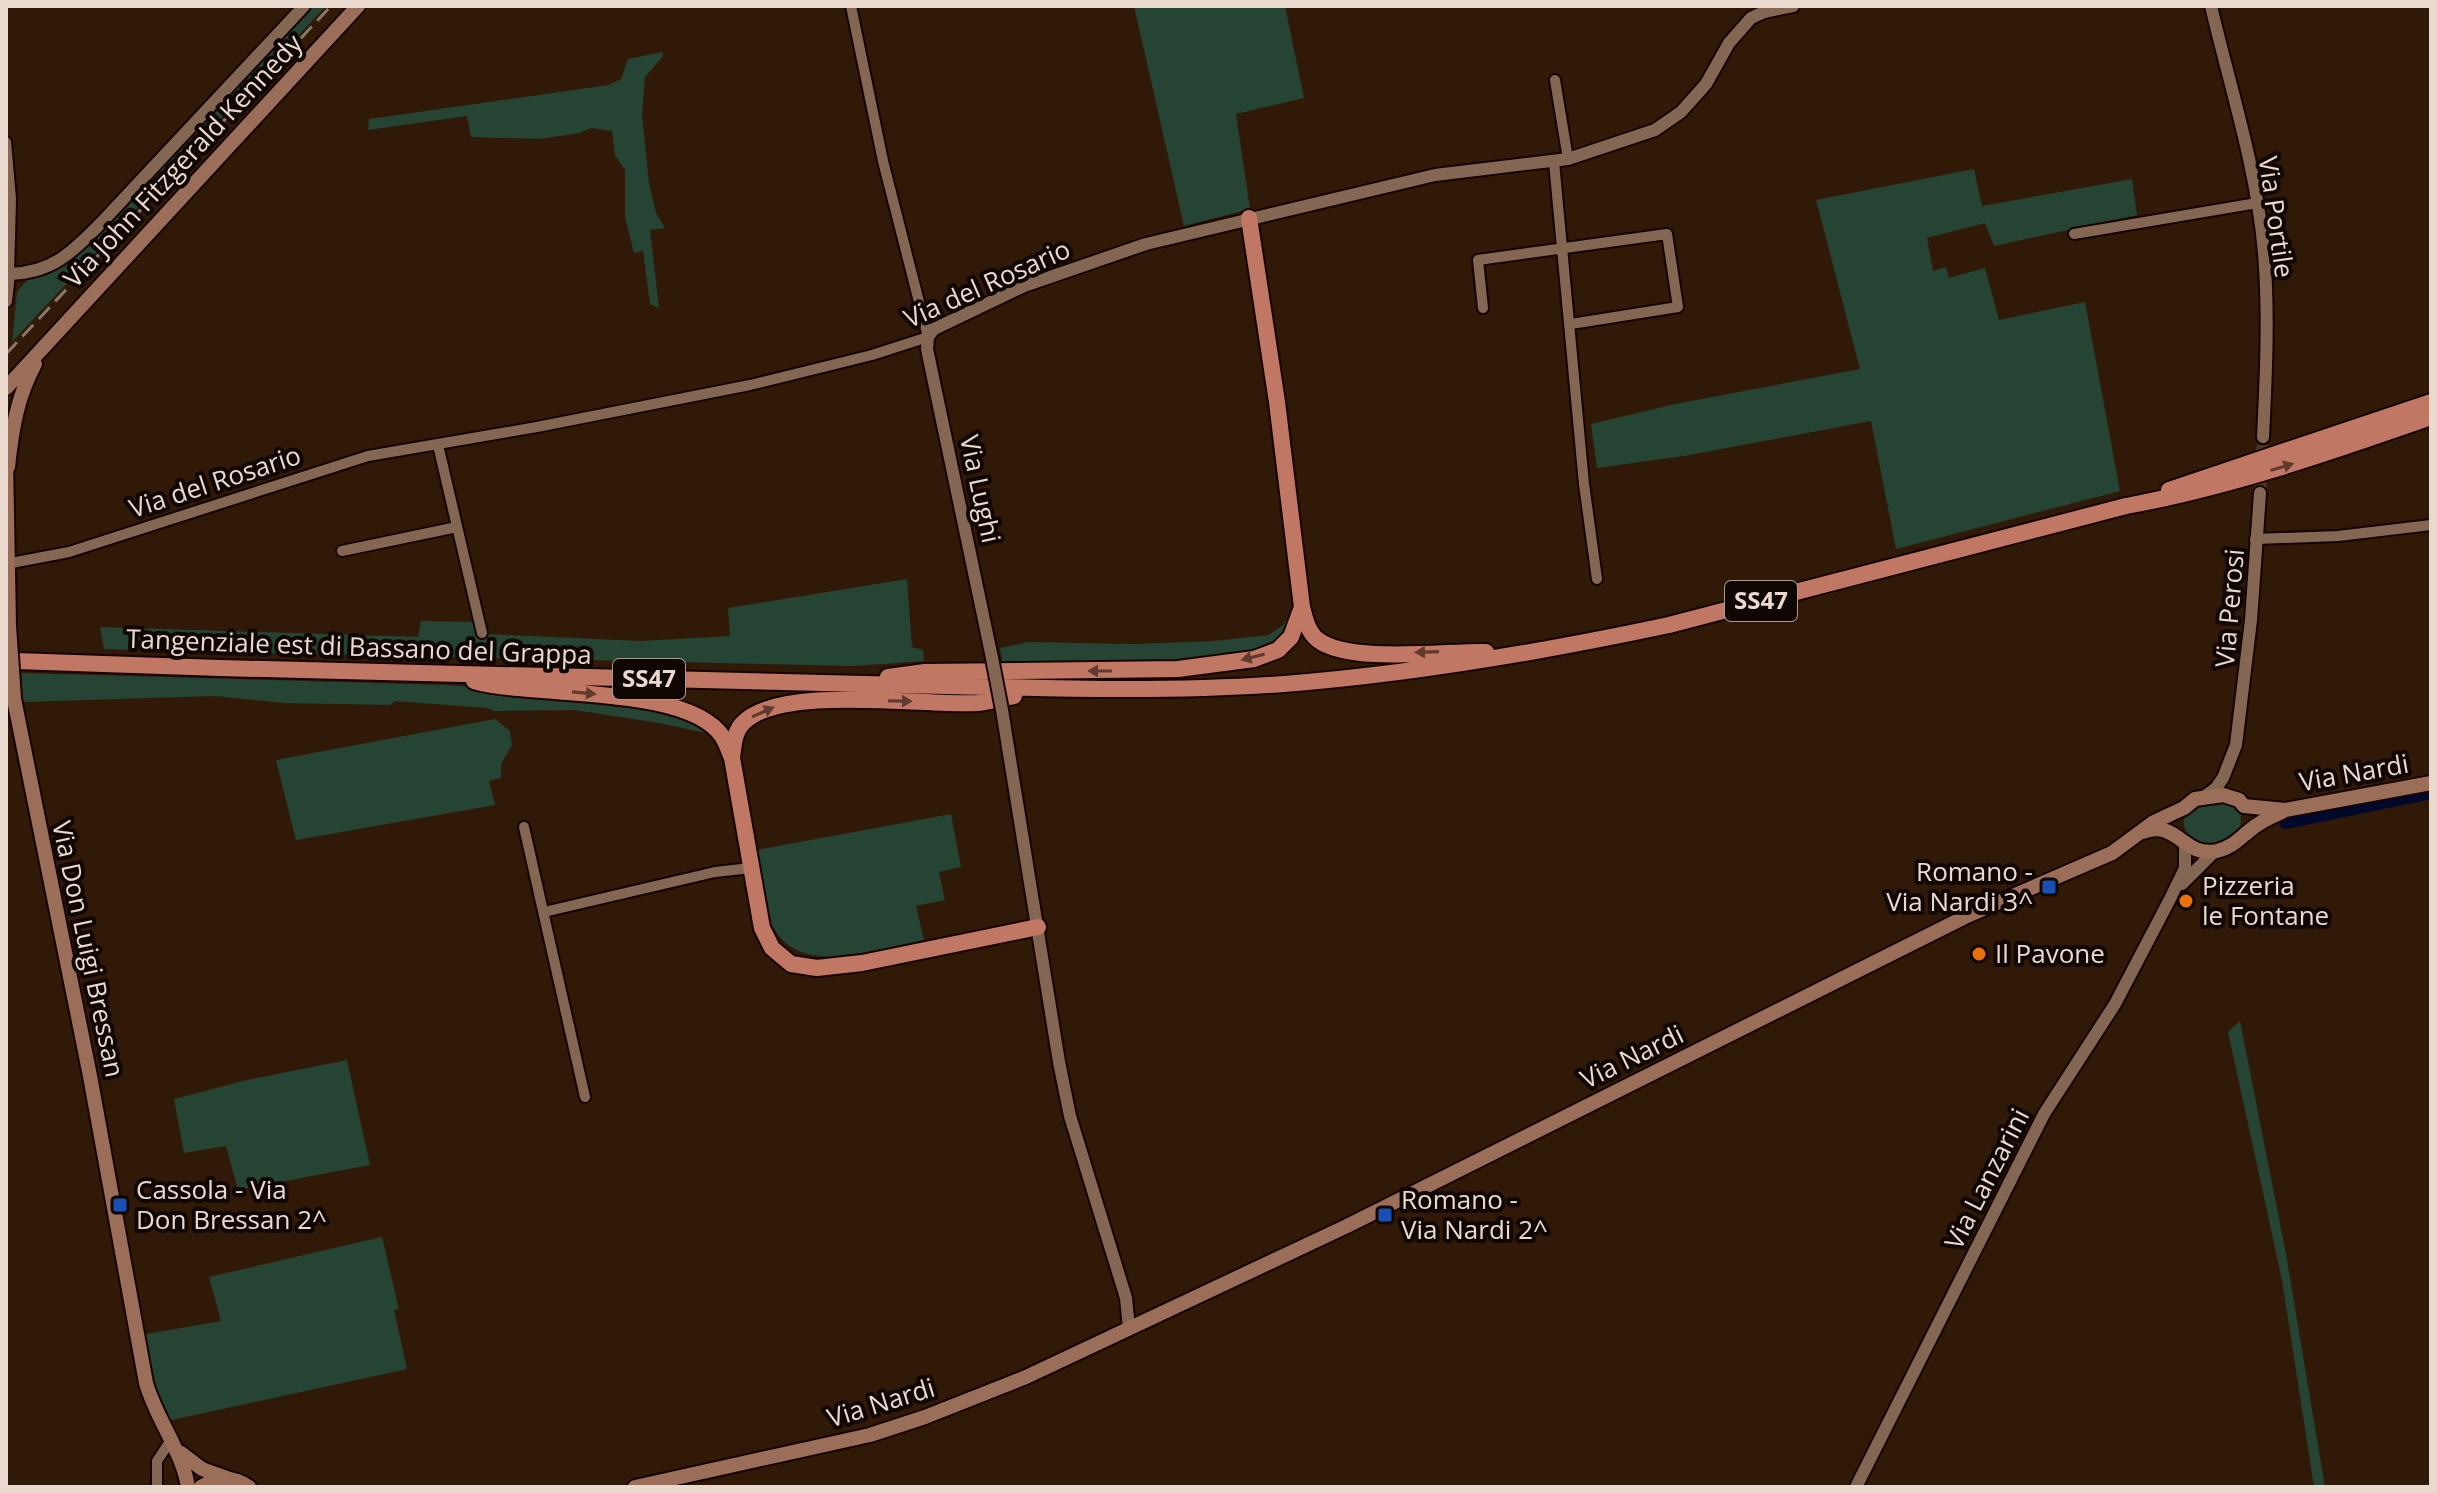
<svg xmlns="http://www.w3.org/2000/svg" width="2437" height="1493" font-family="'Open Sans',sans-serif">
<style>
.green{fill:#254433}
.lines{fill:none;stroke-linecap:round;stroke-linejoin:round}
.canal{stroke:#00082c;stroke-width:12}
.tertiary-tunnel{stroke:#4c3725;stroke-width:12;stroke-dasharray:12 6;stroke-linecap:butt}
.minor-casing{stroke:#170400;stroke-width:14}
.tertiary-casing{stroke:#170400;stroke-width:16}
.secondary-casing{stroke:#170400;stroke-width:18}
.trunk-casing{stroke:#170400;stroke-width:20}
.minor{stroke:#836753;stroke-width:10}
.tertiary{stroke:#836753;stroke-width:12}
.secondary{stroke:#9a6e59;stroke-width:14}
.trunk{stroke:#c07864;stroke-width:16}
.rail{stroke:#8a7768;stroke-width:3;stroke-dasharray:16 8;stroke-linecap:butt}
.tertiary-bridge-casing{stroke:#170400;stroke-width:16;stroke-linecap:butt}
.secondary-bridge-casing{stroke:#170400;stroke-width:18;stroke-linecap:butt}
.tertiary-bridge{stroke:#836753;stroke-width:12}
.secondary-bridge{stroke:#9a6e59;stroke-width:14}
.oneway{fill:#603a2e}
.transit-dot{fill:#1a4fb4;stroke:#110702;stroke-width:3}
.food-dot{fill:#e8710a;stroke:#110702;stroke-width:3}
.labels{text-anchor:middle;stroke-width:8;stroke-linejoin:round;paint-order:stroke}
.shield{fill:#110702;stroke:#a89a91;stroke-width:2}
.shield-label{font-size:24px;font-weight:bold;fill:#e9d9ce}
.street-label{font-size:26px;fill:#e9d9ce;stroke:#110702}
.poi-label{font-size:26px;fill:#e9d9ce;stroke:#110702;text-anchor:start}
</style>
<rect width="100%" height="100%" fill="#301a07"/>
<!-- green -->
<path class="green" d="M 311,6 L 326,6 L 12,342 L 17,292 L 28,279 L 64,264 L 85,248 Z
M 1134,6 L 1285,6 L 1304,98 L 1236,114 L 1250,209 L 1184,226 Z
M 662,52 L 663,56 L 645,77 L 642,115 L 649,183 L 656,213 L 665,228 L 650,230 L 659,308 L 650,304 L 643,251 L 634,253 L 625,217 L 625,170 L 615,155 L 612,131 L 591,128 L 580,133 L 539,139 L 471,137 L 467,116 L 368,130 L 369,119 L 609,85 L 621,79 L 628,59 Z
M 1974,169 L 1982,206 L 2132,179 L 2137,215 L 1994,246 L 1985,223 L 1927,238 L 1933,271 L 1946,267 L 1949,278 L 1985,268 L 1999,320 L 2085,302 L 2120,491 L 1896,549 L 1871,421 L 1684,456 L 1597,468 L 1591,424 L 1675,404 L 1860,369 L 1816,200 Z
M 907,579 L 912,647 L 923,650 L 924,661 L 855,666 L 104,649 L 100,627 L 418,637 L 421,621 L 480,622 L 483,634 L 640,641 L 730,636 L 728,608 Z
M 1296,587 C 1298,606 1300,625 1284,638 C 1242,671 1060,664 1003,663 L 1000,648 L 1028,642 L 1132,644 L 1214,641 L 1269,635 L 1283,625 L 1292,611 Z
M 21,673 L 447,685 L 590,696 L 693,716 L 710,734 L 659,723 L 575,710 L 494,711 L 487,708 L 395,701 L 390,705 L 284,703 L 215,696 L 22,702 Z
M 495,719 L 510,731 L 512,745 L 501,764 L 501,778 L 489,781 L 495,805 L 296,840 L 276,760 Z
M 2222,801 L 2235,805 L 2241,813 L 2240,830 C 2203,866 2162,822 2197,805 C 2204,802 2215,802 2222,801 Z
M 951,814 L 961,867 L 939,872 L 945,900 L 916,906 L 924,940 C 876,949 797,980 771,923 C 761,902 761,873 757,850 Z
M 2240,1021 L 2286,1254 L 2325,1487 L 2314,1487 L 2282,1280 L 2228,1032 Z
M 347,1060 L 370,1165 L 238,1190 L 226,1146 L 184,1153 L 174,1099 L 247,1080 Z
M 382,1237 L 399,1309 L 394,1310 L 407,1369 L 167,1421 L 157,1403 L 141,1335 L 221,1321 L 209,1277 Z"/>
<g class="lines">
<!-- canal -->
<path class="canal" d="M 2285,823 L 2431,793"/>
<!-- tertiary-tunnel -->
<path class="tertiary-tunnel" d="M 2260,493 L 2263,437"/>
<!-- minor casing -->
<g class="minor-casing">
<path id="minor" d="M 1555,80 L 1568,159
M 6,142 L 11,199 L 9,274
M 1554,162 L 1584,484 L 1597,579
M 2074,234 L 2257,203
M 1483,308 L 1478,260 L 1667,234 L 1678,307 L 1571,324
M 438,445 L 482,633
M 2255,539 L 2338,536 L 2431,525
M 342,551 L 457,527
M 6,564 L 69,552 L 368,456 L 537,427 L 750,385 L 872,355 L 928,337 L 883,161 L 851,6
M 524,827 L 585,1097
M 544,912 L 715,872 L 751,868
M 157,1487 L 157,1461 L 171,1440"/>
</g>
<!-- tertiary casing -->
<g class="tertiary-casing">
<path id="tertiary" d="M 2211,6 C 2230,87 2257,169 2264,253 C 2269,313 2266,377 2263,437
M 6,301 L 9,274 C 53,273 72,252 101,223 L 304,6
M 992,658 L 927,349 L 928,337 L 934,329 L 1024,286 L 1146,244 L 1435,175 L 1568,159 L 1655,130 L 1681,112 L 1706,84 L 1729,43 L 1751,18 L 1764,12 L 1793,6
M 1002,710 L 1059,1062 L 1070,1116 L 1126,1298 L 1129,1328
M 2205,796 L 2216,788 L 2223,778 L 2236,745 L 2251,620 L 2260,493
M 2182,884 L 2214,852
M 1856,1487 L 2044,1114 L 2115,1004 L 2170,899 L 2185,868 L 2185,845"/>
</g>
<!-- secondary casing -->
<g class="secondary-casing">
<path id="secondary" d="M 6,388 L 358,6
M 6,459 L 9,626
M 8,467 C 12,430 17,397 35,364
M 14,699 L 90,1076 L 146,1383 C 157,1421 182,1450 188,1487
M 2143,832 C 2178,819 2183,858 2217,851 C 2231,848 2239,839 2249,831 C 2259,822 2270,817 2282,812
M 181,1453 L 202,1469 L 230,1479
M 201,1487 C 217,1477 233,1476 249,1487
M 635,1487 L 870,1435 L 925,1417 L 1026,1377 L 1347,1226 L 1969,915 L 2112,853 L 2154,822 L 2184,808 L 2195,799 L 2223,795 L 2239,800 L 2244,806 L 2285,810 L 2431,783"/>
</g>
<!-- trunk casing -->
<g class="trunk-casing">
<path id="trunk" d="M 1249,218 L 1277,402 L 1302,607 C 1305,619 1308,632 1318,640 C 1350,664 1446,651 1486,652
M 2169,490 L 2431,402
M 16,661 L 220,668 L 988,687
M 888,677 L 925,672 L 1178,669 L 1254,659 L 1278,650 L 1291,637 L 1302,607
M 474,681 C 532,698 686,684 722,736 C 726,742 729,751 732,758 L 762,928 L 772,948 L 791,964 L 817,968 L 862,963 L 1038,927
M 1004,687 C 1097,690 1191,691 1284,684 C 1413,674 1542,652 1669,625 L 2126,506 C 2230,487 2331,452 2431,417
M 732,757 C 734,745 734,732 743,723 C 780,684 925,706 978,703 C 990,702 1002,698 1014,696"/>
</g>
<!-- minor -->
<use href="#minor" class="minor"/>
<!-- tertiary -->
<use href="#tertiary" class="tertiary"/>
<!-- secondary -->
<use href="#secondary" class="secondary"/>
<!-- trunk -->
<use href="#trunk" class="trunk"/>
<!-- rail -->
<path class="rail" d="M 6,354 L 331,6"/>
<!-- tertiary-bridge casing -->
<g class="tertiary-bridge-casing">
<path id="tertiary-bridge" d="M 992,658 L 1002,710"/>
</g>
<!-- secondary-bridge casing -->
<g class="secondary-bridge-casing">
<path id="secondary-bridge" d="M 9,626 L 14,699"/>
</g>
<!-- tertiary-bridge -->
<use href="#tertiary-bridge" class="tertiary-bridge"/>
<!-- secondary-bridge -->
<use href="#secondary-bridge" class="secondary-bridge"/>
</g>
<!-- one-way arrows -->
<defs><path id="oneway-solid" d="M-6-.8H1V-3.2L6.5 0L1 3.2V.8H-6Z" transform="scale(2)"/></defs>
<g class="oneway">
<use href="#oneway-solid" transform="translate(2282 467) rotate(-17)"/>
<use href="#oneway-solid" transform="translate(1427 652) rotate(178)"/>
<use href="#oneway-solid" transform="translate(1253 657) rotate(166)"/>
<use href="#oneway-solid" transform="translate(1100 671) rotate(-180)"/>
<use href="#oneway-solid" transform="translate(584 693) rotate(5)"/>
<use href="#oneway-solid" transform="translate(900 701) rotate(1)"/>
<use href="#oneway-solid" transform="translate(763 712) rotate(-24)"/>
</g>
<!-- markers -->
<g class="transit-dot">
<rect x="2041" y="879" width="16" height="16" rx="4"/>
<rect x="112" y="1197" width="16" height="16" rx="4"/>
<rect x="1377" y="1207" width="16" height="16" rx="4"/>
</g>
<g class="food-dot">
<circle cx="2186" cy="901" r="8"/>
<circle cx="1979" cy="954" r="8"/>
</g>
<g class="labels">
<!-- shield labels -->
<g class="shield">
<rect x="1725" y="581" width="72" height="40" rx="6"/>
<rect x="613" y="659" width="72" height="40" rx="6"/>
</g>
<g class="shield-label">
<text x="1761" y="609">SS47</text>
<text x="649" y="687">SS47</text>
</g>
<!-- street labels -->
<g class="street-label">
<text transform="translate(183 161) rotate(-47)" y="9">Via John Fitzgerald Kennedy</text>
<text transform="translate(2276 217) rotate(82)" y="9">Via Portile</text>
<text transform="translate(987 284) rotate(-24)" y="9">Via del Rosario</text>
<text transform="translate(215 482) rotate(-18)" y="9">Via del Rosario</text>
<text transform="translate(980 489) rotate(78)" y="9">Via Lughi</text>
<text transform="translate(2230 608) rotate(-85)" y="9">Via Perosi</text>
<text transform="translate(359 647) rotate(2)" y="9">Tangenziale est di Bassano del Grappa</text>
<text transform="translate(2354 773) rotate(-10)" y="9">Via Nardi</text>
<text transform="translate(88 949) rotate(78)" y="9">Via Don Luigi Bressan</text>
<text transform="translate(1632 1057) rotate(-26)" y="9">Via Nardi</text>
<text transform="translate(1987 1179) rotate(-63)" y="9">Via Lanzarini</text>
<text transform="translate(881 1403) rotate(-17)" y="9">Via Nardi</text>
</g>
<!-- poi labels -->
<g class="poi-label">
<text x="2033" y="881" text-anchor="end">Romano -<tspan x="2033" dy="30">Via Nardi 3^</tspan></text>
<text x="2202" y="895">Pizzeria<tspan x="2202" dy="30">le Fontane</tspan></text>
<text x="1995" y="963">Il Pavone</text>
<text x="136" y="1199">Cassola - Via<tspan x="136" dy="30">Don Bressan 2^</tspan></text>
<text x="1401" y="1209">Romano -<tspan x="1401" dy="30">Via Nardi 2^</tspan></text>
</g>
</g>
<!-- border -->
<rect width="2437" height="1493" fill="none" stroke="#e9d9ce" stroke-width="16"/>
</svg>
